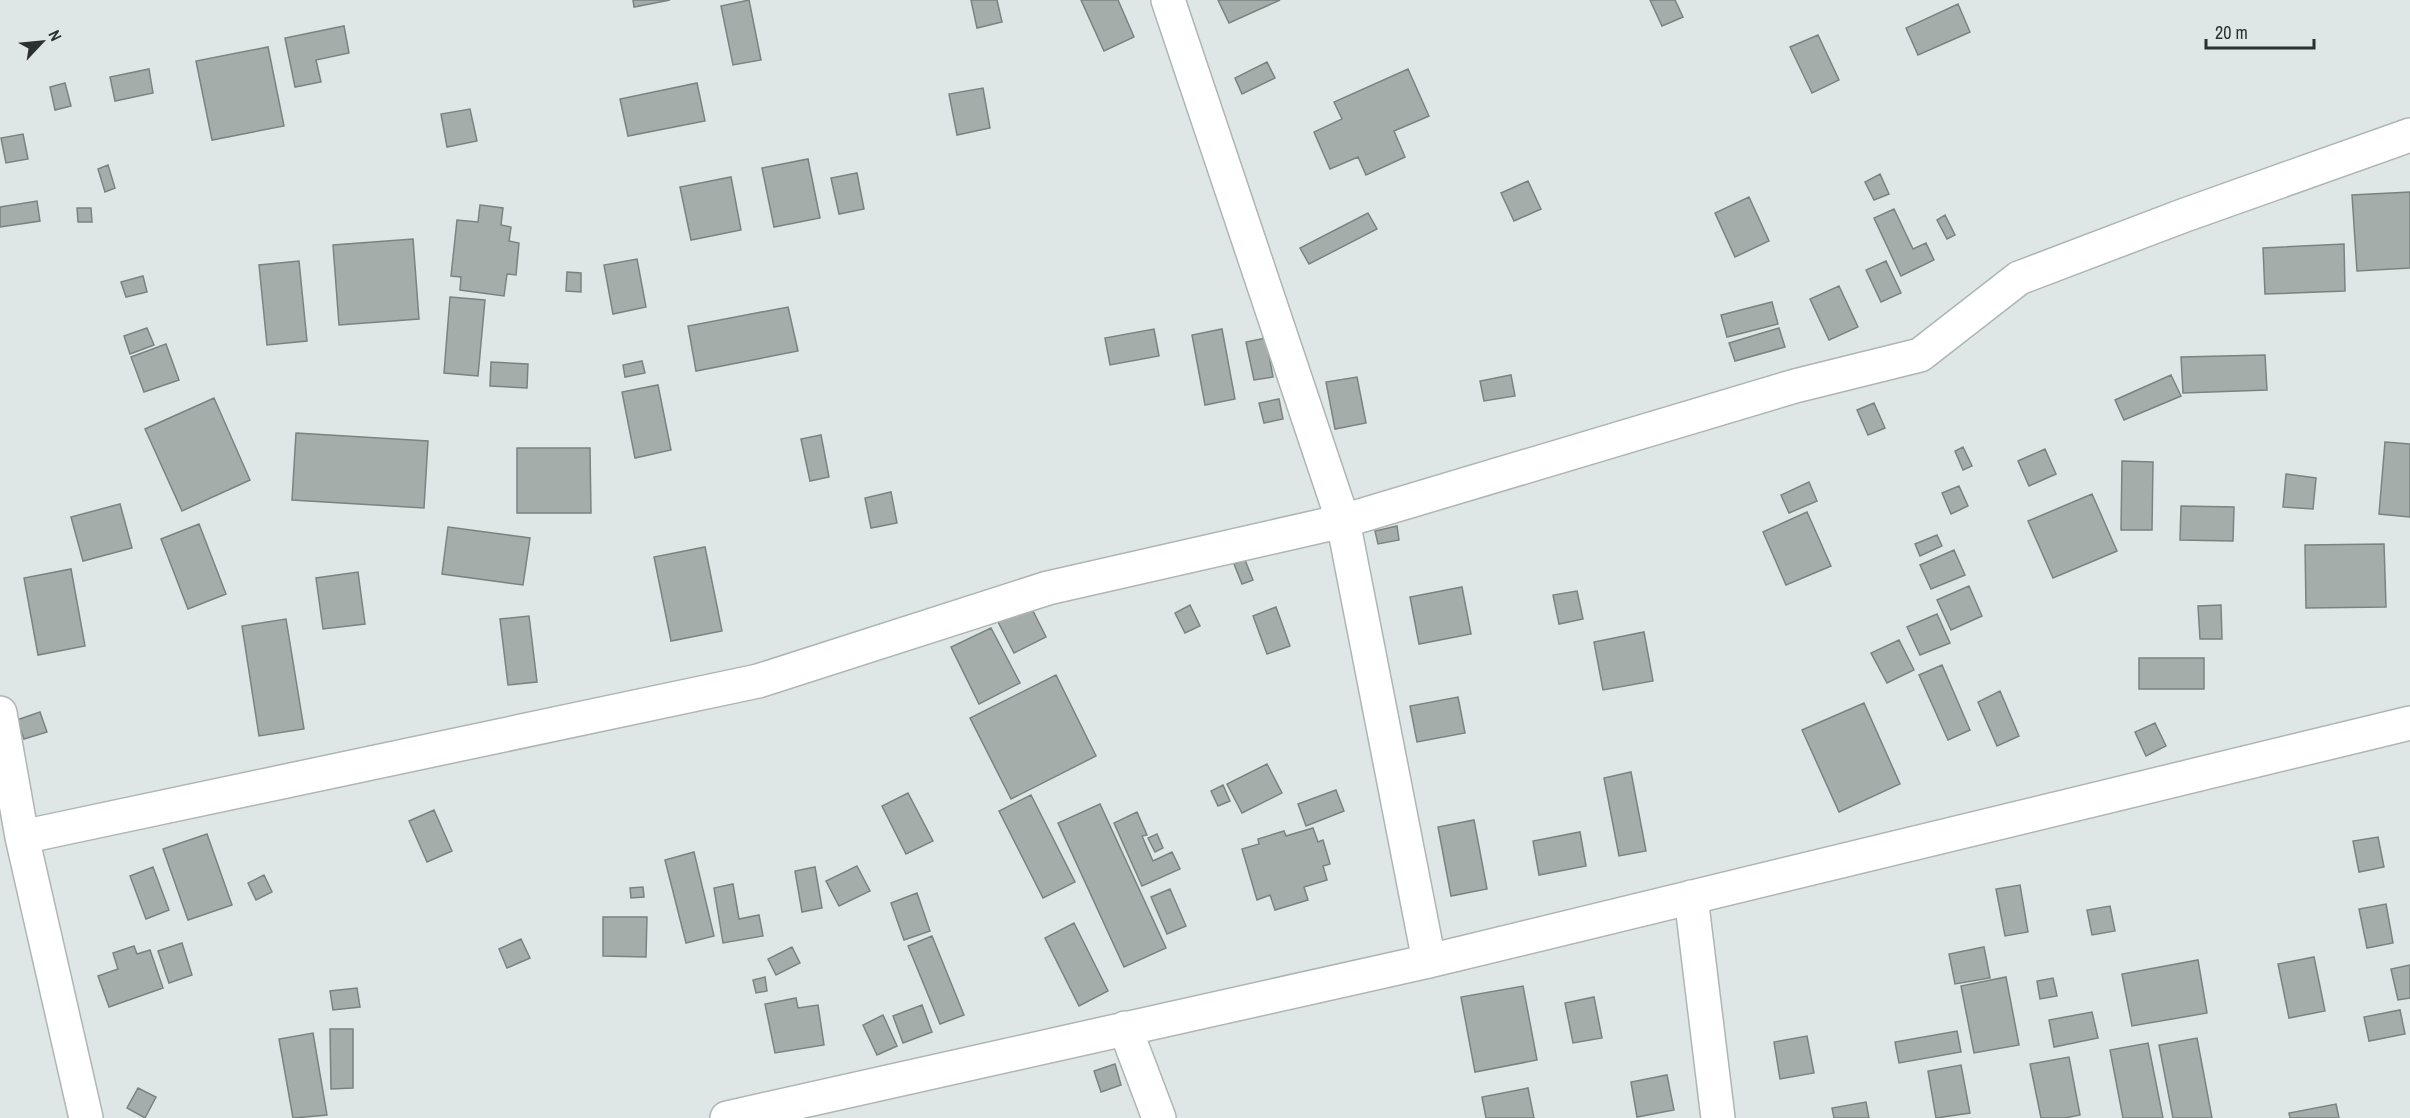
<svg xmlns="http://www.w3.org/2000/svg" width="2410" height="1118" font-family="'Archivo Narrow',sans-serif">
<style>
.building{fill:#a5adab;stroke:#7b8381;stroke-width:1.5}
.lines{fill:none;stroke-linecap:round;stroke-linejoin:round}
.minor-casing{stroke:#aeb6b4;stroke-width:36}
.minor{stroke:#fff;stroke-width:33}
</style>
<rect width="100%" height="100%" fill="#dee7e5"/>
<!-- building -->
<path class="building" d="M 633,0 L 670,0 L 634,7 Z
M 749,0 L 761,60 L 733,65 L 721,6 Z
M 971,0 L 997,0 L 1002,22 L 977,28 Z
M 1081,0 L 1118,0 L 1134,37 L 1104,51 Z
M 1218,0 L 1280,0 L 1229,23 Z
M 1650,0 L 1675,0 L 1683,17 L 1662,26 Z
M 1958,4 L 1970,32 L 1918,55 L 1906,28 Z
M 344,26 L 349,53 L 316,60 L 321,82 L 295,87 L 285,38 Z
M 1818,35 L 1839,80 L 1812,93 L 1790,47 Z
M 268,47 L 284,126 L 212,140 L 196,61 Z
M 1267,62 L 1275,78 L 1242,94 L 1235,78 Z
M 149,69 L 153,93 L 115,101 L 110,77 Z
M 1408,69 L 1429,116 L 1394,131 L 1405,157 L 1366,175 L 1358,157 L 1330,169 L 1314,132 L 1342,119 L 1334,102 Z
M 65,83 L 71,106 L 55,110 L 50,87 Z
M 697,83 L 705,121 L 628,136 L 620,99 Z
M 983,88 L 990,128 L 957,135 L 949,94 Z
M 470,109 L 477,141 L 447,147 L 441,114 Z
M 23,134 L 28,159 L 6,163 L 1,138 Z
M 808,159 L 820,218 L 774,227 L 762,168 Z
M 108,165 L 115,188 L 105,192 L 98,169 Z
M 857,173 L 864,209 L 839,214 L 831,178 Z
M 1880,174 L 1889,194 L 1874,200 L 1865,182 Z
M 731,177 L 741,230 L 691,240 L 680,187 Z
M 1528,181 L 1541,209 L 1514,221 L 1501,193 Z
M 2410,192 L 2410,268 L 2357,271 L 2352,195 Z
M 1749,197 L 1769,241 L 1735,257 L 1715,213 Z
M 37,201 L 40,221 L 0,227 L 0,207 Z
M 480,205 L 503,208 L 501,225 L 511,227 L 509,241 L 519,243 L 516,275 L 507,274 L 504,296 L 460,290 L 461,277 L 451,276 L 457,220 L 478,222 Z
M 77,208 L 91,208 L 92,222 L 78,222 Z
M 1894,209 L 1913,249 L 1926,243 L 1934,260 L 1901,276 L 1874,218 Z
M 1368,213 L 1377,229 L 1309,264 L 1300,248 Z
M 1945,215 L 1955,235 L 1947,239 L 1937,220 Z
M 413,239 L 419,319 L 339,325 L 333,245 Z
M 2344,244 L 2345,291 L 2265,294 L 2263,248 Z
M 637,259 L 646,307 L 613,314 L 604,265 Z
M 299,261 L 307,341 L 267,345 L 259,265 Z
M 1886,261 L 1901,293 L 1881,302 L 1866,270 Z
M 567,272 L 581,273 L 581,292 L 566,291 Z
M 143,276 L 147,292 L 126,297 L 121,282 Z
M 1839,286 L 1858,327 L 1829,340 L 1810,299 Z
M 450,297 L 485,300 L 478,376 L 444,373 Z
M 1772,302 L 1778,324 L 1727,337 L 1721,315 Z
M 788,307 L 798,351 L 696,371 L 688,326 Z
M 147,328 L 154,345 L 130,354 L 124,336 Z
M 1779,328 L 1785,347 L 1735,361 L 1729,343 Z
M 1154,329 L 1159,356 L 1110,365 L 1105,338 Z
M 1222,329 L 1235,399 L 1205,405 L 1192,335 Z
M 1266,338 L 1273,377 L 1254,380 L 1246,342 Z
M 166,344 L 179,380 L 144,392 L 131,357 Z
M 2265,355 L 2267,390 L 2183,393 L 2181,357 Z
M 642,361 L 645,373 L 625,377 L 623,365 Z
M 491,362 L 528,364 L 527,388 L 490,386 Z
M 1511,375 L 1515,396 L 1484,401 L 1480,381 Z
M 2171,375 L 2181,396 L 2124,420 L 2115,400 Z
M 1357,377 L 1366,423 L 1335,429 L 1326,382 Z
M 658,385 L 671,450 L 635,458 L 622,392 Z
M 214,398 L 250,480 L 182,511 L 145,429 Z
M 1279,399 L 1283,419 L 1264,423 L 1259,403 Z
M 1874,403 L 1885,428 L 1868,435 L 1857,410 Z
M 296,433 L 428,441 L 424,508 L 292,500 Z
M 821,435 L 829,477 L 810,481 L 801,439 Z
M 2385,442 L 2410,444 L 2410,517 L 2379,514 Z
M 1963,447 L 1972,466 L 1963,470 L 1955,451 Z
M 517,448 L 590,448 L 591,513 L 517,513 Z
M 2045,449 L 2056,474 L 2029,486 L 2018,461 Z
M 2122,461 L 2153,462 L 2152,530 L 2121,530 Z
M 2286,474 L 2316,478 L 2313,509 L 2283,507 Z
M 1809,482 L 1817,501 L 1789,513 L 1781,495 Z
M 1959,486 L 1968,506 L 1951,514 L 1942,493 Z
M 891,492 L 897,523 L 871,528 L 865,498 Z
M 2092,494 L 2117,551 L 2053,578 L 2028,521 Z
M 120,504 L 132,548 L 83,561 L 71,517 Z
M 2181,506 L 2234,507 L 2233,541 L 2180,540 Z
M 1807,512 L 1831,566 L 1786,585 L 1763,532 Z
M 199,524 L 226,594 L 188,609 L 161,539 Z
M 1397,526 L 1399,540 L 1378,544 L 1375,531 Z
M 448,527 L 530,538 L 523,585 L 442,574 Z
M 1937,535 L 1942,546 L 1920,556 L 1915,544 Z
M 2384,544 L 2386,607 L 2306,608 L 2305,545 Z
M 705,547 L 722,631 L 671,641 L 654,557 Z
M 1954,550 L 1965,575 L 1931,589 L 1920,565 Z
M 1245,560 L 1253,580 L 1242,584 L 1234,564 Z
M 71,569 L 85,646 L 38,655 L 24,578 Z
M 358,572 L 365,624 L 323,629 L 316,578 Z
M 1969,586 L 1982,616 L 1951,630 L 1937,600 Z
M 1462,587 L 1471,634 L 1419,644 L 1410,597 Z
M 1577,591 L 1583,619 L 1559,624 L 1553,595 Z
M 1028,601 L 1046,637 L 1014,653 L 996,618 Z
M 1190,605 L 1200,626 L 1185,633 L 1175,613 Z
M 2221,605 L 2222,639 L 2200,639 L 2198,606 Z
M 1276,607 L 1290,646 L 1267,654 L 1253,616 Z
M 1937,614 L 1950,643 L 1920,655 L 1907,627 Z
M 529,616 L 537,682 L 508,685 L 500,619 Z
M 286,619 L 304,729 L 259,736 L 242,626 Z
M 991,628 L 1020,683 L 979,704 L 951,647 Z
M 1644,632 L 1653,681 L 1603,690 L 1594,642 Z
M 1899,640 L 1914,670 L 1887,683 L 1871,653 Z
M 2139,658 L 2204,658 L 2204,689 L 2139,689 Z
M 1942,665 L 1970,730 L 1948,740 L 1919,675 Z
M 1056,675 L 1096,756 L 1011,799 L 970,718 Z
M 2000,691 L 2019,736 L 1997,746 L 1978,702 Z
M 1458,697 L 1465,733 L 1417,742 L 1410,706 Z
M 1864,703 L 1900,784 L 1839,812 L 1802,730 Z
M 40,712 L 47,732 L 24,739 L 17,720 Z
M 2155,723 L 2166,746 L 2146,756 L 2135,732 Z
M 1267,764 L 1282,793 L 1242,813 L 1227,784 Z
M 1631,772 L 1646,851 L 1619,856 L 1604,778 Z
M 1223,785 L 1230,801 L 1218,806 L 1211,791 Z
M 1336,790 L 1344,811 L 1306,826 L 1298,804 Z
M 908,793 L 933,841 L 906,854 L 882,806 Z
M 1031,795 L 1075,882 L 1043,898 L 999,811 Z
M 1100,804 L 1166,948 L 1124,967 L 1058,823 Z
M 434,810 L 452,851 L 427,862 L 409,821 Z
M 1137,812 L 1147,835 L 1142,836 L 1153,861 L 1172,852 L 1180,869 L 1142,886 L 1114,823 Z
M 1474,820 L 1487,889 L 1451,896 L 1438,827 Z
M 1313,828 L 1318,842 L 1323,840 L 1330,864 L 1323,866 L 1327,880 L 1304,887 L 1308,900 L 1275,910 L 1270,895 L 1257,900 L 1242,849 L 1259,844 L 1258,839 L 1284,831 L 1286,836 Z
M 1580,832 L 1586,866 L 1539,875 L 1533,841 Z
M 207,834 L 232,905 L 188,920 L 163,849 Z
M 1157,834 L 1163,848 L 1155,852 L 1148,838 Z
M 2378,837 L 2384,867 L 2359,872 L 2353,841 Z
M 694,852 L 714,936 L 686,943 L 665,860 Z
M 857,866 L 870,891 L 839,906 L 826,881 Z
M 153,867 L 169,910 L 146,919 L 130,876 Z
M 815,867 L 822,908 L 802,912 L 795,871 Z
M 264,875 L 272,892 L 256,900 L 248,883 Z
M 733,884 L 739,919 L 759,915 L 763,936 L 723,943 L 714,888 Z
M 2020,885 L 2028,932 L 2005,936 L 1996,889 Z
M 643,887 L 644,897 L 631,898 L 630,888 Z
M 1170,889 L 1186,926 L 1167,934 L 1151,897 Z
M 917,893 L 930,931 L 904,940 L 891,903 Z
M 2386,904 L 2393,943 L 2367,948 L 2359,909 Z
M 2110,906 L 2115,931 L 2092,935 L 2087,910 Z
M 603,917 L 647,917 L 646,957 L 603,956 Z
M 1074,923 L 1108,991 L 1079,1006 L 1045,938 Z
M 932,936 L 964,1015 L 940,1024 L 908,946 Z
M 521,939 L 530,958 L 507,968 L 499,949 Z
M 182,943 L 192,975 L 169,983 L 158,951 Z
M 134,946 L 137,954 L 150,950 L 163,988 L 109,1007 L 98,976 L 118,969 L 113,953 Z
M 792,947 L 800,963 L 776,975 L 768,959 Z
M 1984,947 L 1990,978 L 1955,984 L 1949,954 Z
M 2314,957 L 2325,1011 L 2289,1018 L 2278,964 Z
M 2198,960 L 2207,1013 L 2132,1026 L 2122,974 Z
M 2410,965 L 2410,998 L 2398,1000 L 2391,969 Z
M 765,977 L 767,991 L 756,993 L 753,980 Z
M 2006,977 L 2019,1045 L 1974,1053 L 1961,986 Z
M 2053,978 L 2057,996 L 2040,999 L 2037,981 Z
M 1523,986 L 1537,1060 L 1475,1072 L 1461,997 Z
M 357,988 L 360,1007 L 333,1010 L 330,991 Z
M 1594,997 L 1602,1038 L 1573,1043 L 1565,1003 Z
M 796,998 L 798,1008 L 818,1005 L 824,1045 L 775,1053 L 765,1004 Z
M 922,1005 L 932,1032 L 903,1043 L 893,1016 Z
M 2400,1010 L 2405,1034 L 2369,1041 L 2364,1017 Z
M 2092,1012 L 2098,1038 L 2054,1047 L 2049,1020 Z
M 883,1015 L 897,1046 L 877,1055 L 863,1025 Z
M 330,1029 L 353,1029 L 353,1088 L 331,1089 Z
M 1957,1031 L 1961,1052 L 1899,1063 L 1895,1042 Z
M 313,1033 L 327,1115 L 293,1118 L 279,1039 Z
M 1807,1036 L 1814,1073 L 1780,1079 L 1774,1042 Z
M 2197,1038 L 2212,1118 L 2173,1118 L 2159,1045 Z
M 2148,1043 L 2163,1118 L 2123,1118 L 2110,1050 Z
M 2069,1057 L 2080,1115 L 2065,1118 L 2041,1118 L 2030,1064 Z
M 1115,1064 L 1121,1085 L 1101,1092 L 1094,1071 Z
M 1961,1065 L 1970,1113 L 1936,1118 L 1928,1071 Z
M 1667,1075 L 1674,1110 L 1637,1117 L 1631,1082 Z
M 138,1088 L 156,1097 L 145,1118 L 127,1108 Z
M 1528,1088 L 1534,1118 L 1486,1118 L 1482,1097 Z
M 1866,1102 L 1869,1118 L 1834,1118 L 1832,1108 Z
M 2336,1104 L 2339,1118 L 2290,1118 L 2289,1113 Z"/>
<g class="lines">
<!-- minor casing -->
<g class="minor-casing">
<path id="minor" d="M 1168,0 L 1343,521 L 1429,961
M 0,713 L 22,837 L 86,1118
M 22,837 L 758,681 L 1048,588 L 1343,521 L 1795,386 L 1920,355 L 2019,278 L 2185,215 L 2410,135
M 1691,897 L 1718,1118
M 1125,1028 L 1159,1118
M 727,1118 L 1429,961 L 2410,723"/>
</g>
<!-- minor -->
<use href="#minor" class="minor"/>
</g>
<!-- north arrow -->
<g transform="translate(42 42) rotate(64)" stroke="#dee7e5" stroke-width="4.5" paint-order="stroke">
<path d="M0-4.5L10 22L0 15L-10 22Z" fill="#2c302f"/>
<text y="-9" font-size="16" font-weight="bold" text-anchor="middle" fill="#2c302f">N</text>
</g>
<!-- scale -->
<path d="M2206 39v9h108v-9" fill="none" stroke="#2c302f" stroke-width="3"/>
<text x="2215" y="39" font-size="18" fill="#2c302f" stroke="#dee7e5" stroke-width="4.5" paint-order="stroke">20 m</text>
</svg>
